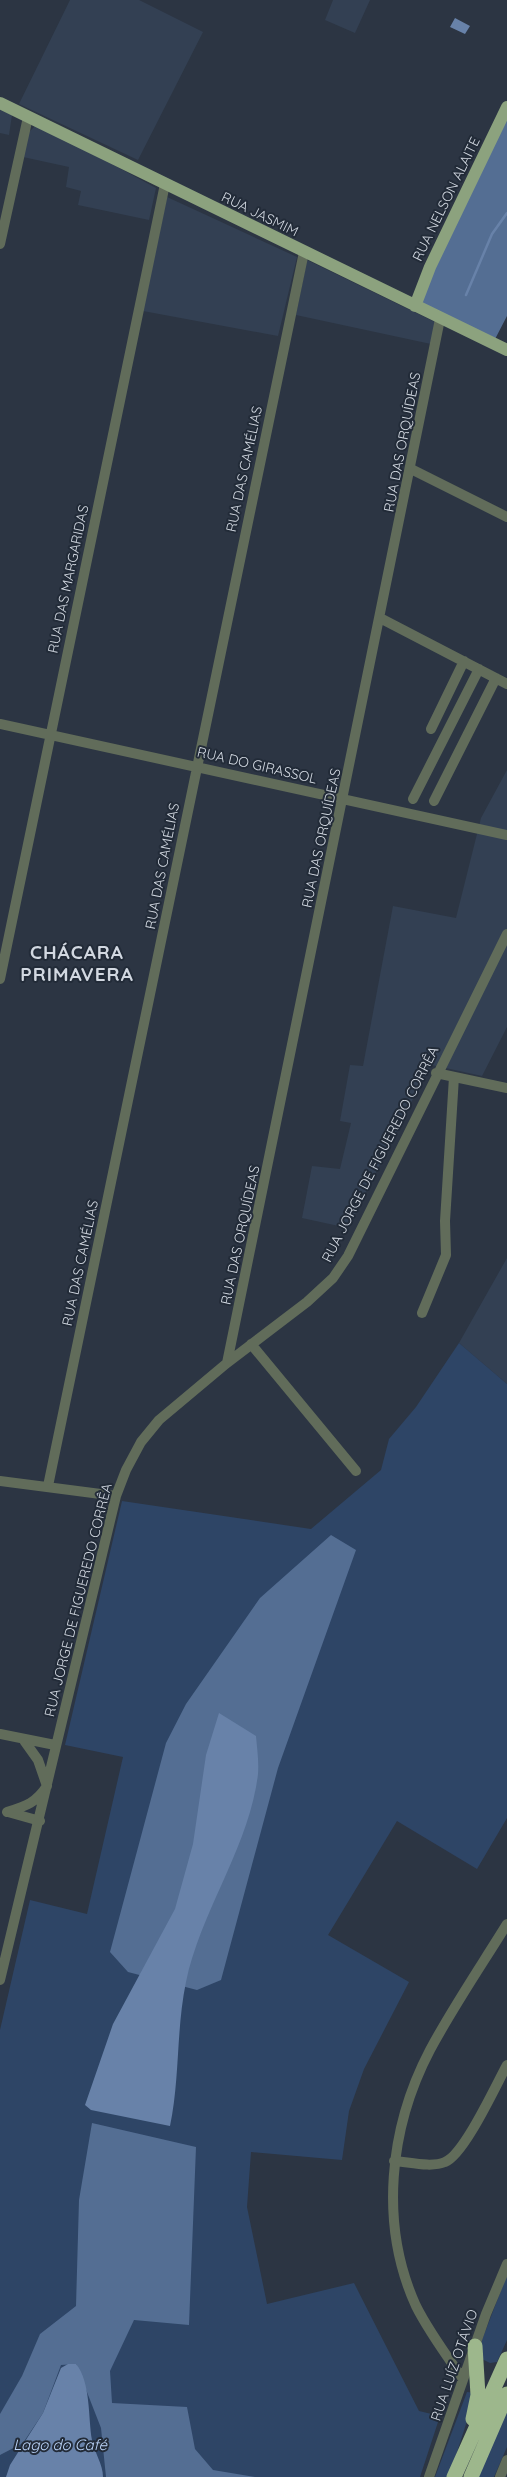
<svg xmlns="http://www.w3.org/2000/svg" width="507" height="2477" font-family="Quicksand,sans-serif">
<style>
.built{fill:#334053}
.green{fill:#2e4566}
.forest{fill:#546e93}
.water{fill:#6882a9}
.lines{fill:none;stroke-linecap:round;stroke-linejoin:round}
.stream{stroke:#6882a9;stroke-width:2.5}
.minor{stroke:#616c5a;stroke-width:10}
.major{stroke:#8ca27e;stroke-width:12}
.highway{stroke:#9db78c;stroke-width:15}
.labels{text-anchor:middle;stroke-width:4;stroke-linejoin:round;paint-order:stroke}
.street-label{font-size:14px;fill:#d2d8e1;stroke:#222b38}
.water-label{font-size:15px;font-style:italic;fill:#bbd4f9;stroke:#222b38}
.district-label{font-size:19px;font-weight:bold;letter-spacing:1px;fill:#d2d8e1;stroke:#222b38}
</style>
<rect width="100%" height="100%" fill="#2c3543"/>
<!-- built -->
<path class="built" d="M 70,0 L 139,0 L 203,32 L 138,160 L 19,104 Z
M 333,0 L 370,0 L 355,33 L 325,20 Z
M 0,110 L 12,115 L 9,135 L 0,133 Z
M 35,126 L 79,146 L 156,188 L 149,220 L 78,205 L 81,191 L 66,187 L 69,167 L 23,157 L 29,132 Z
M 167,197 L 297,257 L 278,336 L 143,311 Z
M 307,260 L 437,323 L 431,344 L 296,315 Z
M 507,770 L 507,1027 L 482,1076 L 432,1065 L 424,1077 L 348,1228 L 302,1218 L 312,1166 L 340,1169 L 351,1123 L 340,1121 L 350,1065 L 363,1066 L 393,906 L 456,918 L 481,818 Z
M 507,1258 L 507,1384 L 459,1343 Z"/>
<!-- green -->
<path class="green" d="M 459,1343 L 507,1384 L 507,1818 L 477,1869 L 397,1821 L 328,1935 L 409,1982 L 364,2069 L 349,2111 L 342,2160 L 251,2152 L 247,2207 L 267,2304 L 354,2283 L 419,2411 L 440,2416 L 420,2477 L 0,2477 L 0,2030 L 30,1900 L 87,1914 L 123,1757 L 65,1745 L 122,1501 L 311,1529 L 381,1470 L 389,1439 L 416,1407 Z
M 507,2275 L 507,2340 L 497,2362 L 490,2363 L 482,2359 L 480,2345 Z
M 467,2392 L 476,2393 L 449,2477 L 435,2477 Z
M 507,2407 L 507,2447 L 494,2477 L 476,2477 Z"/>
<!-- forest -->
<path class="forest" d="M 507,107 L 507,316 L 493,343 L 415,306 Z
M 331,1535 L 356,1550 L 278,1768 L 221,1980 L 197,1990 L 128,1972 L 110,1952 L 166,1743 L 186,1704 L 260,1598 Z
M 92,2123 L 196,2147 L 189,2325 L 134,2320 L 110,2371 L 112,2403 L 187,2407 L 195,2449 L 213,2470 L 255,2477 L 106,2477 L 101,2428 L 76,2364 L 61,2365 L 43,2413 L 23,2443 L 0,2455 L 0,2414 L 22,2376 L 40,2334 L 76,2306 L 79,2200 Z"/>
<!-- water -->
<path class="water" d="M 455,18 L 470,26 L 465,34 L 450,27 Z
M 219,1713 L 256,1736 C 257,1748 259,1761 258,1774 C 249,1848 201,1910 186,1982 C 176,2030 180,2079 170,2126 L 91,2110 L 85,2105 L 113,2024 L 175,1909 L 193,1844 L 206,1755 Z
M 68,2364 L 76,2364 C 91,2382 88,2418 92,2440 C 94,2452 103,2464 103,2477 L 6,2477 L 10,2465 L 43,2413 L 61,2368 Z"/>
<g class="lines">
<!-- stream -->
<path class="stream" d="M 466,295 L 492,234 L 507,213"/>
<!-- minor -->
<path class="minor" d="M 0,244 L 28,117
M 411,469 L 507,517
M 380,618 L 507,684
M 0,724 L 507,835
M 431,729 L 464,661
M 413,799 L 479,669
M 434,801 L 496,678
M 0,979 L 165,184
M 436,1073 L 507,1088
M 422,1313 L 446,1255 L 445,1221 L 454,1077
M 251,1344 L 356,1471
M 227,1363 L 440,319
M 0,1481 L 116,1496
M 48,1486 L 304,252
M 0,1734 L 55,1745
M 7,1812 C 26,1806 36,1803 47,1786 L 38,1760 L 23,1739
M 8,1812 L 40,1821
M 0,1980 L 116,1496 L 126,1470 L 141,1442 L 159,1420 L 227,1363 L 307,1302 L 333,1278 L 348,1256 L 507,934
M 394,2161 C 409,2162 431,2168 445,2162 C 464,2155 496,2085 507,2065
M 463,2379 C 447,2356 429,2332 416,2306 C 379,2225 389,2128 430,2050 C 453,2007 481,1966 507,1924
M 429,2477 L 486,2314 L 507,2264
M 500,2477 L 507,2460"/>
<!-- major -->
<path class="major" d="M 0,103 L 507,350
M 415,306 L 430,267 L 507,107"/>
<!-- highway -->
<path class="highway" d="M 473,2419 L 478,2395 L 475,2346
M 454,2477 L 507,2359
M 471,2477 L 507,2394"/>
</g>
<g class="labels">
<!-- street labels -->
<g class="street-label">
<text transform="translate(446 199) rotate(-64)" y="5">RUA NELSON ALAITE</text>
<text transform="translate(260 214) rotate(26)" y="5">RUA JASMIM</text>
<text transform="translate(402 442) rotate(-79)" y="5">RUA DAS ORQUÍDEAS</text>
<text transform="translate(244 469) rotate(-78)" y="5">RUA DAS CAMÉLIAS</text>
<text transform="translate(68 579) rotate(-78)" y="5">RUA DAS MARGARIDAS</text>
<text transform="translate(257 765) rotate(13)" y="5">RUA DO GIRASSOL</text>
<text transform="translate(321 838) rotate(-78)" y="5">RUA DAS ORQUÍDEAS</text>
<text transform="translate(162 866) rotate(-79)" y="5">RUA DAS CAMÉLIAS</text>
<text transform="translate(380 1154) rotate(-63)" y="5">RUA JORGE DE FIGUEREDO CORRÊA</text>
<text transform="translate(240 1235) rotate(-78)" y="5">RUA DAS ORQUÍDEAS</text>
<text transform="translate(80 1263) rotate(-78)" y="5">RUA DAS CAMÉLIAS</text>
<text transform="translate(78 1600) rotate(-76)" y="5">RUA JORGE DE FIGUEREDO CORRÊA</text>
<text transform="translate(454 2365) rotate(-71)" y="5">RUA LUÍZ OTÁVIO</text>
</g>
<!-- water labels -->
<g class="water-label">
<text x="60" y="2450">Lago do Café</text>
</g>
<!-- district labels -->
<g class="district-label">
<text x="77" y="959">CHÁCARA<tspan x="77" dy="22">PRIMAVERA</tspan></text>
</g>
</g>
</svg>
